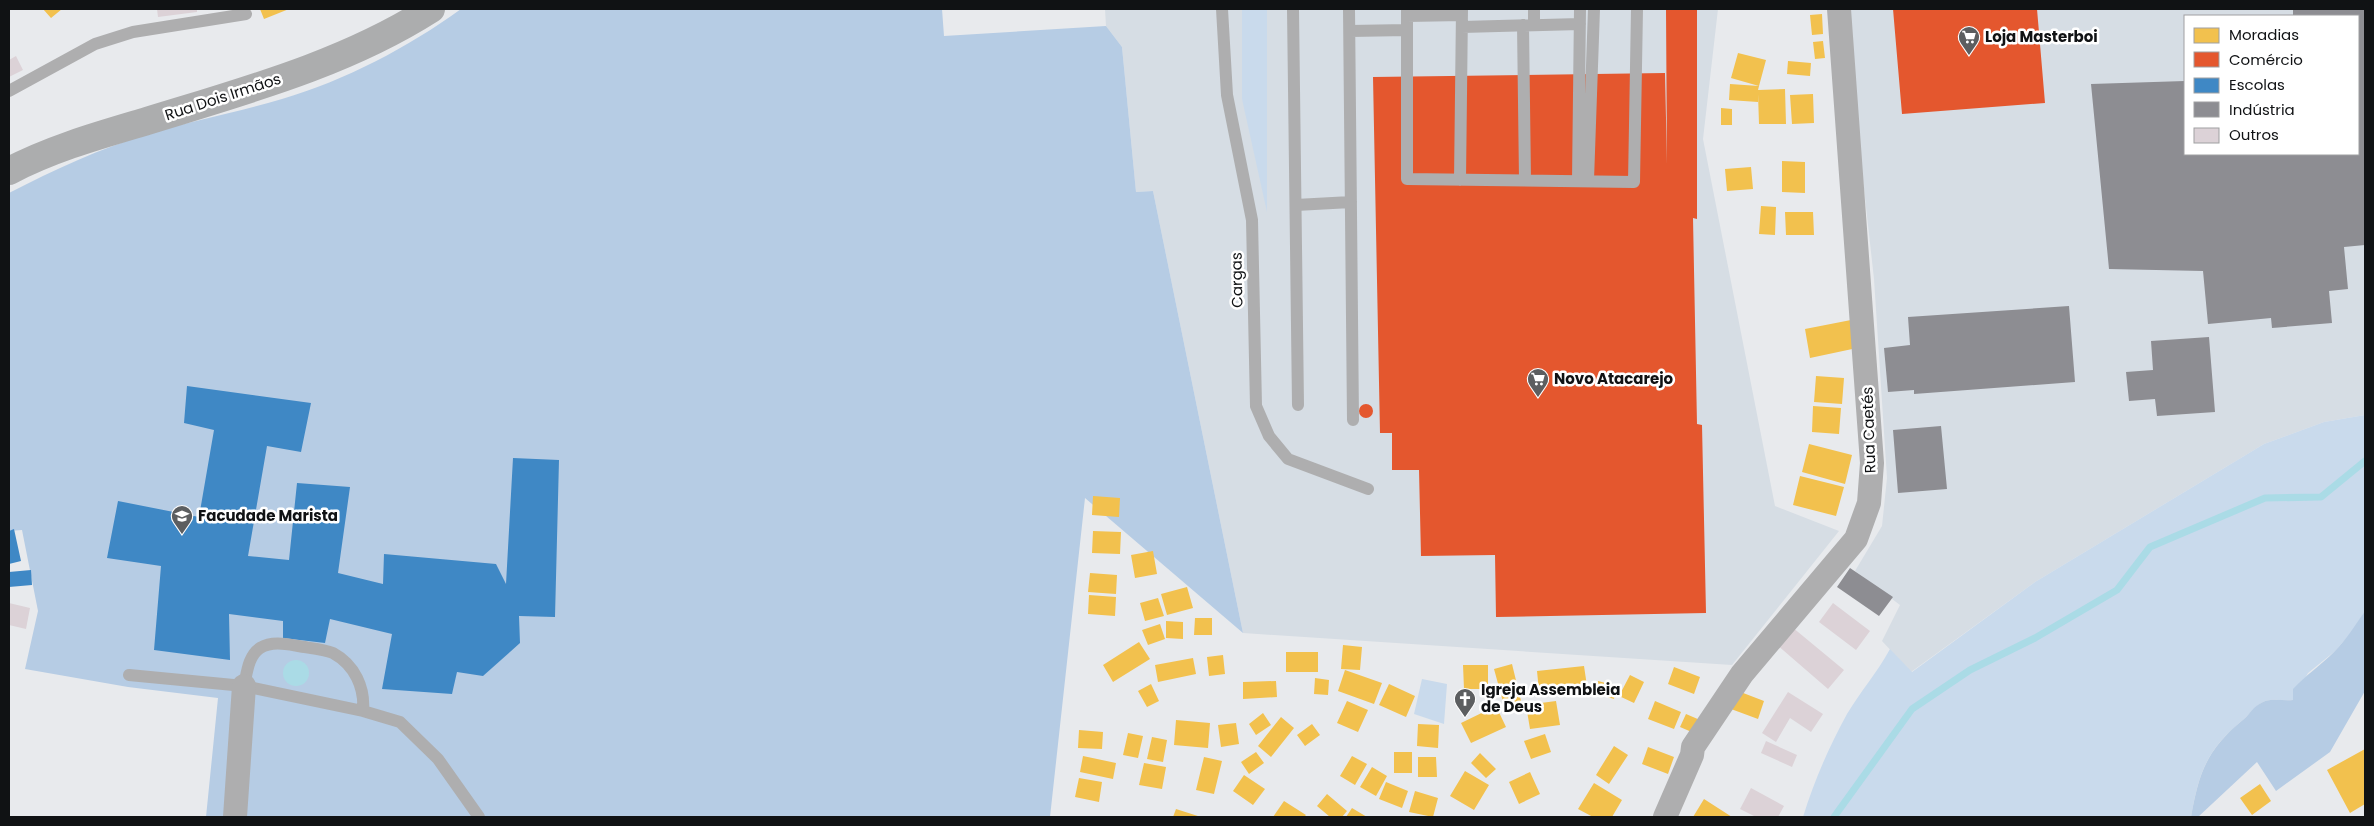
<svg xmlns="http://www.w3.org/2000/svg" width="2374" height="826" font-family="Poppins,sans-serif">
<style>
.built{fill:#d6dde4;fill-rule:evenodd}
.green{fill:#c9daec}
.forest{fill:#b6cce4}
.water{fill:#aadbe6}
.homes{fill:#f2c14e}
.shops{fill:#e4572e}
.schools{fill:#3f88c5}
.industry{fill:#8d8d92}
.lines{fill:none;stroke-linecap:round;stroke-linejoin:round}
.stream{stroke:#aadbe6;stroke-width:7}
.building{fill:#dcd2d7}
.lane{stroke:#aeaeaf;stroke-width:12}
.street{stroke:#aeaeaf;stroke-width:24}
.secondary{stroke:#acadae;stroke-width:28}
.labels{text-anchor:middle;stroke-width:5;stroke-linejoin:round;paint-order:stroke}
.poi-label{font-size:15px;font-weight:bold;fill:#101214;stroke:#fff;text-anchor:start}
.street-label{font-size:15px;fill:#101214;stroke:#fff}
</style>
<rect width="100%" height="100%" fill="#e8eaed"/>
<!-- built -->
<path class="built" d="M 1105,9 L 1718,9 L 1703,139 L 1775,506 L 1839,531 L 1732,665 L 1243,633 L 1153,191 L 1136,192 L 1122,47 L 1106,26 Z
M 1844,9 L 2365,9 L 2365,415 L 2324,422 L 2264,444 L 2035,582 L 1911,672 L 1882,641 L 1900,605 L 1855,571 L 1882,526 L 1887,478 L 1874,279 ZM 2185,16 L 2358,16 L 2358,154 L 2185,154 Z"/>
<!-- green -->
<path class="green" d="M 1242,9 L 1267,9 L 1267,212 L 1242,99 Z
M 2365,415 L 2365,611 L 2351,633 L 2334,652 L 2308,673 L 2293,700 C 2284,701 2271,698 2263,702 C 2253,707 2251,713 2244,719 C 2207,749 2199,771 2191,817 L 1803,817 C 1814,781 1829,747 1847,714 C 1860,692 1877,673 1890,649 L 1912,672 L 2035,582 L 2264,444 L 2324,422 Z
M 1422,679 L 1447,684 L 1444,724 L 1414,714 Z"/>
<!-- forest -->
<path class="forest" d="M 461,9 L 942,9 L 944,36 L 1106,26 L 1122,47 L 1136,192 L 1153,191 L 1243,633 L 1085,498 L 1050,817 L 206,817 L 218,698 L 128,687 L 25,669 L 38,611 L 22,530 L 9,531 L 9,193 C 54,170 100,148 149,134 C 193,120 238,112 282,99 C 346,80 407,48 461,9 Z
M 2365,611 L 2365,691 L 2330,752 L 2276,791 L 2257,762 L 2198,817 L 2191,817 C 2199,772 2207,749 2244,719 C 2251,713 2252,707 2263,702 C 2271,698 2284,701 2293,700 L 2293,689 C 2306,675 2321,665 2334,652 C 2347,639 2355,625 2365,611 Z"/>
<!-- water -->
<path class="water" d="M283 673a13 13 0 1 1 26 0a13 13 0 1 1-26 0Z"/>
<!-- homes -->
<path class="homes" d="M 43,9 L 62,9 L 51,18 Z
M 260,9 L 289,9 L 264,19 Z
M 1822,14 L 1823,34 L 1812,35 L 1810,15 Z
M 1823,41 L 1825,58 L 1815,59 L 1813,42 Z
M 1738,53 L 1766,60 L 1759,86 L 1731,78 Z
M 1788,61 L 1811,63 L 1810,76 L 1787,74 Z
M 1730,84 L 1759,86 L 1758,90 L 1785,89 L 1786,124 L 1759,124 L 1758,94 L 1758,102 L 1729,100 Z
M 1813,94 L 1814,123 L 1792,124 L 1790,95 Z
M 1721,108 L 1732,109 L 1732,125 L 1721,125 Z
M 1782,161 L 1805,162 L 1805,193 L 1782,192 Z
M 1751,167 L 1753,189 L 1727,191 L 1725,169 Z
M 1761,206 L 1776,207 L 1775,235 L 1759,234 Z
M 1785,212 L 1813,212 L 1814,235 L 1786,235 Z
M 1851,320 L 1857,348 L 1810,358 L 1805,329 Z
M 1816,376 L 1844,378 L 1842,404 L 1814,402 Z
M 1813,406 L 1841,408 L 1839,434 L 1812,432 Z
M 1809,444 L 1852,455 L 1845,484 L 1802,472 Z
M 1800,476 L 1844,487 L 1836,516 L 1793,505 Z
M 1093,496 L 1120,498 L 1119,517 L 1092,515 Z
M 1093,531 L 1121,532 L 1120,554 L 1092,553 Z
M 1153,551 L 1157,574 L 1135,578 L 1131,555 Z
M 1090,573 L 1117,575 L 1116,594 L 1088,592 Z
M 1187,587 L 1193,608 L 1167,615 L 1161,594 Z
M 1089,595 L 1116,597 L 1115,616 L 1088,614 Z
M 1158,598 L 1164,616 L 1145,621 L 1140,603 Z
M 1195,618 L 1212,618 L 1212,635 L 1194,635 Z
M 1166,621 L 1183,622 L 1183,639 L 1166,638 Z
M 1160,624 L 1165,639 L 1148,645 L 1142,630 Z
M 1139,642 L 1150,659 L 1113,682 L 1103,665 Z
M 1343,645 L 1362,647 L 1360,670 L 1341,669 Z
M 1286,652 L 1318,652 L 1318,672 L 1286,672 Z
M 1223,655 L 1225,674 L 1209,676 L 1207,657 Z
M 1193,658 L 1196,674 L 1158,682 L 1155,665 Z
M 1512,664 L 1522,705 L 1505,709 L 1494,669 Z
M 1463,665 L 1488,665 L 1488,689 L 1464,689 Z
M 1584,666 L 1587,686 L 1539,691 L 1537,671 Z
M 1674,667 L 1700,677 L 1694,694 L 1668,684 Z
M 1345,670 L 1382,683 L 1374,704 L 1338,691 Z
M 1630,675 L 1644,682 L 1634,703 L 1619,696 Z
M 1315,678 L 1329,680 L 1328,695 L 1314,694 Z
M 1276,681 L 1277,697 L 1243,699 L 1243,682 Z
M 1598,681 L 1617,686 L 1614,699 L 1595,693 Z
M 1151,684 L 1159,701 L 1147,707 L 1138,691 Z
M 1389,684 L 1415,696 L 1406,717 L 1379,705 Z
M 1738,691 L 1764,701 L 1758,719 L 1731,709 Z
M 1347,701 L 1368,710 L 1358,732 L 1337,723 Z
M 1556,701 L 1560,725 L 1530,729 L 1526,705 Z
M 1655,701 L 1681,712 L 1674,729 L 1648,719 Z
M 1496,706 L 1506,727 L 1471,743 L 1461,723 Z
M 1263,713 L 1271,725 L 1256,735 L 1249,724 Z
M 1686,714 L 1700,720 L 1694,733 L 1680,727 Z
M 1281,717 L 1294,728 L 1271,757 L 1258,746 Z
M 1176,720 L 1210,723 L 1208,748 L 1174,745 Z
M 1236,723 L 1239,744 L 1221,747 L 1218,725 Z
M 1312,724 L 1320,735 L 1305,746 L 1297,735 Z
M 1418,724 L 1439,725 L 1438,748 L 1417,746 Z
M 1079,730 L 1103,732 L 1102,749 L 1078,748 Z
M 1128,733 L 1143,736 L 1138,758 L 1123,755 Z
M 1545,734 L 1551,752 L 1531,759 L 1524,741 Z
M 1152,737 L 1167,740 L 1163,762 L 1147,759 Z
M 1614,746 L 1628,755 L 1609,784 L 1596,775 Z
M 1648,747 L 1674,757 L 1668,774 L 1642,764 Z
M 2365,749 L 2365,804 L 2350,813 L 2327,770 Z
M 1256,752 L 1264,763 L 1249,774 L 1241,762 Z
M 1394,752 L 1412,752 L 1412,773 L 1394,773 Z
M 1480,753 L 1496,769 L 1486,778 L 1471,763 Z
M 1083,756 L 1116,763 L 1113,779 L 1080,772 Z
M 1352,756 L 1367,764 L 1355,785 L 1340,776 Z
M 1204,757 L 1222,761 L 1214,794 L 1196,790 Z
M 1418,757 L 1436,757 L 1437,777 L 1418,777 Z
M 1144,763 L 1166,767 L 1162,789 L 1139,785 Z
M 1372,767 L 1387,776 L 1376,796 L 1360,787 Z
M 1465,771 L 1489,785 L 1474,810 L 1450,796 Z
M 1530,772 L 1540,794 L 1519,804 L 1509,782 Z
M 1244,775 L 1265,789 L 1253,805 L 1233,791 Z
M 1079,778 L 1102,782 L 1099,802 L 1075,797 Z
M 1386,782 L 1408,791 L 1402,808 L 1379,799 Z
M 1594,783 L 1622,800 L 1612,817 L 1593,817 L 1578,809 Z
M 2260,784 L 2271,801 L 2252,815 L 2240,798 Z
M 1415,791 L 1438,798 L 1433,817 L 1409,812 Z
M 1327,794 L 1347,811 L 1342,817 L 1330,817 L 1317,806 Z
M 1704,799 L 1732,817 L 1693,817 Z
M 1284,801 L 1306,815 L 1304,817 L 1273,817 Z
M 1352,808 L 1367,817 L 1346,817 Z
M 1176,809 L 1201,817 L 1173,817 Z"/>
<!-- shops -->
<path class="shops" d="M 1666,9 L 1697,9 L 1697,219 L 1693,218 L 1697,424 L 1702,425 L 1706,613 L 1496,617 L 1495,555 L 1421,556 L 1419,470 L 1392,470 L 1392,433 L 1380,433 L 1373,77 L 1665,73 L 1667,164 Z
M 1893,9 L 2037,9 L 2045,103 L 1902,114 Z
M1359 411a7 7 0 1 1 14 0a7 7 0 1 1-14 0Z"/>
<!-- schools -->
<path class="schools" d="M 187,386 L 311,403 L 301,452 L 267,446 L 248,556 L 289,560 L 297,483 L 350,487 L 338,573 L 383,584 L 384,554 L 496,564 L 506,584 L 513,458 L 559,460 L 555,617 L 519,616 L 520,643 L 483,676 L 457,672 L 452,694 L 382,689 L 392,634 L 330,619 L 325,643 L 283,638 L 283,621 L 229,614 L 230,660 L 154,650 L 161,566 L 107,558 L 118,501 L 199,517 L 214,430 L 184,423 Z
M 14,529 L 21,561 L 9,564 L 9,531 Z
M 31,570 L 32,585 L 9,587 L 9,572 Z"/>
<!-- industry -->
<path class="industry" d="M 2293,9 L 2365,9 L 2365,245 L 2344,247 L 2348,289 L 2329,291 L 2332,323 L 2272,328 L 2271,318 L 2208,324 L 2203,271 L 2109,269 L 2091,84 L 2185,81 L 2185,154 L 2358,154 L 2358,16 L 2293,16 Z
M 2069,306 L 2075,382 L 1914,394 L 1914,390 L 1888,392 L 1884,348 L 1910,345 L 1908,317 Z
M 2209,337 L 2215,412 L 2157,416 L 2155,399 L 2129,401 L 2126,372 L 2153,370 L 2151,341 Z
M 1941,426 L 1947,489 L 1898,493 L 1893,430 Z
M 1850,568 L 1893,597 L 1879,616 L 1837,587 Z"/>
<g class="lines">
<!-- stream -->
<path class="stream" d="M 1834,817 L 1912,709 L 1970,670 L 2035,638 L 2117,590 L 2150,547 L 2265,498 L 2321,497 L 2365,461"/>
</g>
<!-- building -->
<path class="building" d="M 157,9 L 197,9 L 197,12 L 158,17 Z
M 16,56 L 23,70 L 9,77 L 9,60 Z
M 9,603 L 30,608 L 26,629 L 9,625 Z
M 1833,603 L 1870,631 L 1856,650 L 1819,622 Z
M 1792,627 L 1844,670 L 1828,689 L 1777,645 Z
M 1788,692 L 1823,714 L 1811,732 L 1790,718 L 1776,742 L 1762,733 Z
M 1766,741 L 1797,755 L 1792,767 L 1761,753 Z
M 1751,788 L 1784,806 L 1778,817 L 1756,817 L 1740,809 Z"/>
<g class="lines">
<!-- lane -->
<path class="lane" d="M 1222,9 L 1227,95 L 1252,220 L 1256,406 L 1269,436 L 1288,459 L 1368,489
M 1293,9 L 1298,405
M 1349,9 L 1353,420
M 1407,9 L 1407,179 L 1634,182 L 1637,9
M 1534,9 L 1534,25
M 1407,16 L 1462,15
M 1523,25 L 1525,180
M 1462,27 L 1580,24
M 1350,31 L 1407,30
M 9,91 L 95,44 L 133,32 L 246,14
M 1460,180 L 1462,9
M 1578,180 L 1580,9
M 1588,180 L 1594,9
M 1296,205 L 1351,202
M 129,675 L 244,686 C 247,673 248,656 260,648 C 272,641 286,644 298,646 C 309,648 323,649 333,653 C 355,665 365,688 363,711
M 244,686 L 363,711 L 400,722 L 438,759 L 479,817"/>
<!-- street -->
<path class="street" d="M 235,817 L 244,686
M 1665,817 L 1692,755 L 1693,747 L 1742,674 L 1856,539 L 1869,503 L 1872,463 L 1839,9"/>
<!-- secondary -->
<path class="secondary" d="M 9,171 C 53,148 100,135 147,121 C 244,91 345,64 431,9"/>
</g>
<!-- icons -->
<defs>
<g id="supermarket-pin" transform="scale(1.125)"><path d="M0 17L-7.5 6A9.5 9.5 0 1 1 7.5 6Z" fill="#5c5e60" stroke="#fff"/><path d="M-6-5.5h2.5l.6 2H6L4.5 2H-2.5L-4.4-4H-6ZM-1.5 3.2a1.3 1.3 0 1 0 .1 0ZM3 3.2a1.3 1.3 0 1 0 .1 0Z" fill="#fff"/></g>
<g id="university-pin" transform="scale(1.125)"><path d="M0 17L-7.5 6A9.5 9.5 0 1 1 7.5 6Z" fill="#5c5e60" stroke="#fff"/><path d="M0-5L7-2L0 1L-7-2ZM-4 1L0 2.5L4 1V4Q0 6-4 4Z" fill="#fff"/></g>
<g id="church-pin" transform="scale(1.125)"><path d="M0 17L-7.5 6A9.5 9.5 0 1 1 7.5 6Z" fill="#5c5e60" stroke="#fff"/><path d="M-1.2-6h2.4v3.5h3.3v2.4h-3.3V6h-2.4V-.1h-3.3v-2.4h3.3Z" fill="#fff"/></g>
</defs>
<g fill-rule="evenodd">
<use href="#supermarket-pin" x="1969" y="37"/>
<use href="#supermarket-pin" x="1538" y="379"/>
<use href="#university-pin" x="182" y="516"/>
<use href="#church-pin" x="1465" y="699"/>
</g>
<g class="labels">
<!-- poi labels -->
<g class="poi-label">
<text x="1985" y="42">Loja Masterboi</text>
<text x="1554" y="384">Novo Atacarejo</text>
<text x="198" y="521">Facudade Marista</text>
<text x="1481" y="695">Igreja Assembleia<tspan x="1481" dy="17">de Deus</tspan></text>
</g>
<!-- street labels -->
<g class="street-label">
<text transform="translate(223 97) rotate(-18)" y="5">Rua Dois Irmãos</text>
<text transform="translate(1237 280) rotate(-91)" y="5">Cargas</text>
<text transform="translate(1869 430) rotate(-92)" y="5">Rua Caetés</text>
</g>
</g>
<!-- border -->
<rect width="2374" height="826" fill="none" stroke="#101214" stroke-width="20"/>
<!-- legend -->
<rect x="2184" y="15" width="175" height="140" fill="#ffffff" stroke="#9fa0a1"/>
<rect x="2194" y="28" width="25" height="15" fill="#f2c14e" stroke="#9fa0a1"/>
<text x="2229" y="40" font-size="15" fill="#101214">Moradias</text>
<rect x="2194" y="52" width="25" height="15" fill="#e4572e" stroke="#9fa0a1"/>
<text x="2229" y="65" font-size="15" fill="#101214">Comércio</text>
<rect x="2194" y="78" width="25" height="15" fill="#3f88c5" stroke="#9fa0a1"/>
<text x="2229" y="90" font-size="15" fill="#101214">Escolas</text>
<rect x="2194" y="102" width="25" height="15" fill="#8d8d92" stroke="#9fa0a1"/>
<text x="2229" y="115" font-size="15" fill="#101214">Indústria</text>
<rect x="2194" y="128" width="25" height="15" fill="#dcd2d7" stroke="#9fa0a1"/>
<text x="2229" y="140" font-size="15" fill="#101214">Outros</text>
</svg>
